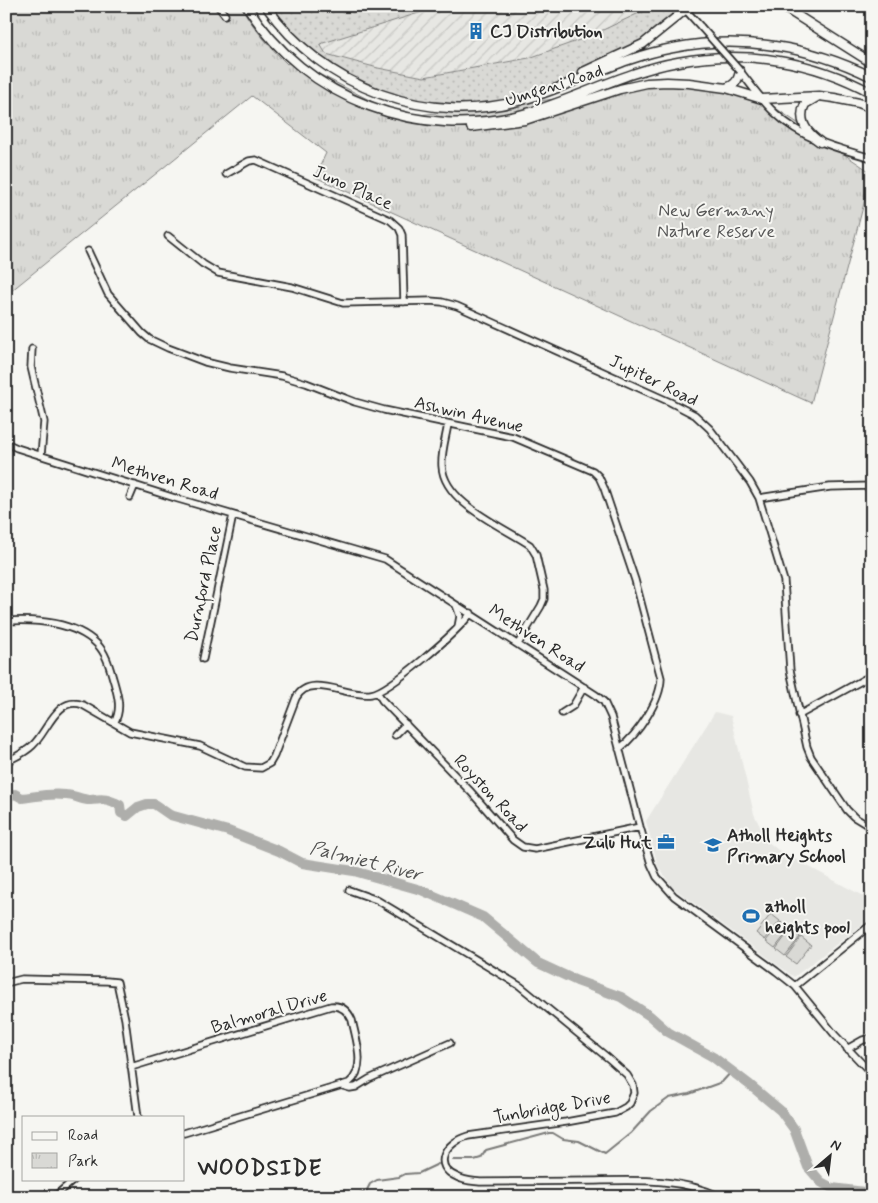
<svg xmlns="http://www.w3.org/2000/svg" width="878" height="1203" font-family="Mynerve,sans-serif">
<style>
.built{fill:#e7e7e3}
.industrial{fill:url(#industrial-furrows)}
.grass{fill:url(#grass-dots);stroke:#828280}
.park{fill:url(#park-tufts);stroke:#828280}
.garden{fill:#d9d9d5;stroke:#828280}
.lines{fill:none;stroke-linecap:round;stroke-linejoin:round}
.stream{stroke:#7a7a78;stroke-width:2}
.river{stroke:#aeaeab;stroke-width:10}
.minor-casing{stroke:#2b2b2b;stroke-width:9}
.highway-casing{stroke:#2b2b2b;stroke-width:11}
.minor{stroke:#f6f6f2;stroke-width:5.5}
.highway{stroke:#f6f6f2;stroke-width:8}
.minor-bridge-casing{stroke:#2b2b2b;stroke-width:9;stroke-linecap:butt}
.minor-bridge{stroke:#f6f6f2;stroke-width:5.5}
.labels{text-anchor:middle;stroke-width:4;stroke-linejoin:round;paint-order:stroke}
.poi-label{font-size:18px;font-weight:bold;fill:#2b2b2b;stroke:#f6f6f2;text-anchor:start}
.street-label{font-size:18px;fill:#2b2b2b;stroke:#f6f6f2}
.park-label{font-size:18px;fill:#565656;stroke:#f6f6f2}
.water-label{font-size:19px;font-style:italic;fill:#525251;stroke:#f6f6f2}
.district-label{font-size:22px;font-weight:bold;letter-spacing:1px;fill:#2b2b2b;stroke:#f6f6f2}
</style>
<defs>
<pattern id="industrial-furrows" width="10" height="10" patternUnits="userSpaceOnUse" patternTransform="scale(1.25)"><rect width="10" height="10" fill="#e7e7e3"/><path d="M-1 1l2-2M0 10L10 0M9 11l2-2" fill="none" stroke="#c6c6c3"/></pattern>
<pattern id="grass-dots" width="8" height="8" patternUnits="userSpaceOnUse" patternTransform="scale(1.25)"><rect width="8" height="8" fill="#d9d9d5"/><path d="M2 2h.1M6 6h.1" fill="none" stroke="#babab7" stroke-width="1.8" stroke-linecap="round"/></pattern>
<pattern id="park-tufts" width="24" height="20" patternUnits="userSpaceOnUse" patternTransform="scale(1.25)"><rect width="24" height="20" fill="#d9d9d5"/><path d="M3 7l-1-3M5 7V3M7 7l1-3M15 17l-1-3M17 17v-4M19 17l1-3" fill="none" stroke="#babab7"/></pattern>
</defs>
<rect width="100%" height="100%" fill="#f6f6f2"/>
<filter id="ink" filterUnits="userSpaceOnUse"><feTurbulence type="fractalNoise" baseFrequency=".02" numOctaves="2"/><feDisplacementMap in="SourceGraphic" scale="10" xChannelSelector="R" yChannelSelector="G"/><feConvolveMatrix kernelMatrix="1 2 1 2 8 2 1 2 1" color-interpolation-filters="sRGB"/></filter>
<g filter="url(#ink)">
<!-- built -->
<path class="built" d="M 715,712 L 731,716 L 754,814 L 767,841 L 778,850 L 872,901 L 872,917 L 794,977 L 672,887 L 658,866 L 646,821 Z"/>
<!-- industrial -->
<path class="industrial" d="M 441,6 L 654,6 L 588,37 L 529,58 L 424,77 L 378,68 L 326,54 L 320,43 Z"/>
<!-- grass -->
<path class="grass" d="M 267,6 L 441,6 L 320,44 L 326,54 L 378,68 L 424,77 L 529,58 L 588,37 L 654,6 L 682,6 L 684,9 L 655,34 L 625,52 L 544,89 L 502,104 L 457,107 L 384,95 L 317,60 Z"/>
<!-- park -->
<path class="park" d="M 6,6 L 241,6 C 253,28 269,46 287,64 L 292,60 L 402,117 L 606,93 L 667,82 L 762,99 L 872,173 L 811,403 L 315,177 L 326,153 L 252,96 L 6,295 Z"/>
<!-- garden -->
<path class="garden" d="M 771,914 L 780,921 L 765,940 L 756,933 Z
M 781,922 L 790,929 L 775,948 L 766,941 Z
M 791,929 L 800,937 L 785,956 L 776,949 Z
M 801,937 L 811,945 L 796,964 L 786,957 Z"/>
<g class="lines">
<!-- stream -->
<path class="stream" d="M 453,1160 L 474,1160 L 481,1158 L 486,1150 L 549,1133 L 553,1133 L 563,1139 L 579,1141 L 605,1154 L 631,1133 L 651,1111 L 669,1098 L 689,1094 L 722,1082 L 732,1071
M 334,1197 L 343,1192 L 353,1197
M 356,1197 L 367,1190 L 370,1184 L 377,1180 L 399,1177 L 405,1174 L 419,1173 L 438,1164"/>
<!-- river -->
<path class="river" d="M 6,797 L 15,794 L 22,798 C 39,796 48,793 66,795 C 73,795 83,800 89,800 C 104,799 106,798 120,805 L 121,813 L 127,816 L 138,807 L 147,804 L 154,804 L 170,815 L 228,831 L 279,851 L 302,863 L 354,871 L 421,890 L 483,917 L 538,963 L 577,981 L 621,997 L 650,1016 L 668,1032 L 713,1057 L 750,1085 L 781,1111 L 794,1129 L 808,1167 L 821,1182 L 832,1188 L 872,1193"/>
<!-- minor casing -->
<g class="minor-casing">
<path id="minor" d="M 218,6 L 225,15
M 682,6 L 701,27
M 740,71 C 751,85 761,100 775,113 C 802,139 836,148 872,158
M 226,174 L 249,161 L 256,160 L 390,220 L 399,228 L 402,235 L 404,302
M 168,236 L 203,264 L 218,273 L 292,287 L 343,303 L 430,301 L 442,302 L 457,306 L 670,402 L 695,415 L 710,429 L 750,482 L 759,498 L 784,581 L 790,670 L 807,747 L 811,757 L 847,810 L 854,817 L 872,828
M 88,251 L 108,294 L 142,333 L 149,339 L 168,348 L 205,362 L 230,368 L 282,376 L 306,383 L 355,402 L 384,410 L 513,437 L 593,471 L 599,477 L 604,488 L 635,580 L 661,678 C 661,701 637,735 619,749
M 32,349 L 31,367 L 44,422 L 41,455
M 448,424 C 446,437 441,452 442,466 C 444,503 502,526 530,545 L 536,555 L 544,590 L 544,599 L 541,606 L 518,644
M 6,443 L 17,448 L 175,498 L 385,559 L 596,695 L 604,702 L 611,717 L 640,827 L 651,864 L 657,877 L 674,896 L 776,971 L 795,986 L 835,1035 L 872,1074
M 130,497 L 135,485
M 759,498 L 830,487 L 872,486
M 456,605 L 460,616 L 458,627
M 6,621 C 36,619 75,622 97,644 C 107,654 110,669 114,682 C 118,696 122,710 114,723
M 203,659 L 233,515
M 378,693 L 382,700 L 471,792 L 513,840 L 523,847 L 535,849 L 640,827
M 562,713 L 573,706 L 584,687
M 799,715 L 872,675
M 395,735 L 406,724
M 6,762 C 15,757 25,753 33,745 C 48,731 57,695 83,705 L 130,732 L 200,746 L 245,767 L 261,768 L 270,763 L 274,756 L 296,698 C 310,672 348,698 371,694 C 390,691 458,631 471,613
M 349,890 L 377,900 L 520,986 L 608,1058 L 627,1075 L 633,1085 L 634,1093 L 630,1103 L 626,1107 L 615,1113 L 566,1122 L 468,1136 C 446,1142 431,1166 457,1177 C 464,1181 472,1181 480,1182 C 519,1182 557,1181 596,1181 C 638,1180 681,1178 721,1197
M 6,983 L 22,979 L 107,981 L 117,982 L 125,1019 L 138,1117
M 795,986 L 872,924
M 847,1049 L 863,1040 L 872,1038
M 131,1067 L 331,1006 C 341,1005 348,1011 352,1020 C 356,1040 367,1068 349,1083 L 184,1133
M 343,1086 L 350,1088 L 356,1087 L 369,1079 L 450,1043
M 54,1197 L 75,1179"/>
</g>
<!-- highway casing -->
<g class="highway-casing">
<path id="highway" d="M 247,6 C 305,100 422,143 527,113 C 578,98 626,71 678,62 C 745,50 812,60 872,93
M 266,6 C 323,88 429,128 526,99 C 576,84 622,57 673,48 C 741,35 810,46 872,77
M 782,6 L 872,63
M 583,72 L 643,44 L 685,10 L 692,6
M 726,88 C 735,85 738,81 740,71
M 817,97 L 805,104 C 797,120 807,133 820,142
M 471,127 L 525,120 L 620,89 L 647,83 L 667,82 L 689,83 L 726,88 L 762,99 L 819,96 L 834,98 L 859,103 L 872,108"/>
</g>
<!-- minor -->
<use href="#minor" class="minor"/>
<!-- highway -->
<use href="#highway" class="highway"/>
<!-- minor-bridge casing -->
<g class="minor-bridge-casing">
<path id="minor-bridge" d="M 701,27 L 740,71"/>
</g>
<!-- minor-bridge -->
<use href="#minor-bridge" class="minor-bridge"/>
</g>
</g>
<!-- icons -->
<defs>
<g id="building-bare" transform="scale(1.35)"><path d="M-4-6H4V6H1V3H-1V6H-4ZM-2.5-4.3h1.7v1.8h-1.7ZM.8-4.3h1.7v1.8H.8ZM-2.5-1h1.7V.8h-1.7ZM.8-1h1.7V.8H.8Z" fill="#1f6fb2" stroke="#f6f6f2" stroke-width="2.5" paint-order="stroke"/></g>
<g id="office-bare" transform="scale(1.35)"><path d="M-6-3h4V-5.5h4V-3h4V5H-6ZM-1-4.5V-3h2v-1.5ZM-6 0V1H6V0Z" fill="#1f6fb2" stroke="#f6f6f2" stroke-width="2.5" paint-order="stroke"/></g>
<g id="school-bare" transform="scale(1.35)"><path d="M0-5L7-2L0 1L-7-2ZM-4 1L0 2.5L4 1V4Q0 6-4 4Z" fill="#1f6fb2" stroke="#f6f6f2" stroke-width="2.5" paint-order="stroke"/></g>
<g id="stadium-bare" transform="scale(1.35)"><path d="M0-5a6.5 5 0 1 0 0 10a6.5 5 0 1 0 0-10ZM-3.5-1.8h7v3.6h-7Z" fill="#1f6fb2" stroke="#f6f6f2" stroke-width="2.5" paint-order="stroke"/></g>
</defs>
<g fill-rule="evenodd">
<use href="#building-bare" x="476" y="31"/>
<use href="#office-bare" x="666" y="842"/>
<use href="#school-bare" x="713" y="845"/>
<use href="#stadium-bare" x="751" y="916"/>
</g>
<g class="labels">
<!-- poi labels -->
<g class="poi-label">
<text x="490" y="37">CJ Distribution</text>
<text x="727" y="841">Atholl Heights<tspan x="727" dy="21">Primary School</tspan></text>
<text x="652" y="848" text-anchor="end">Zulu Hut</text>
<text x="765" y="912">atholl<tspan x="765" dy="21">heights pool</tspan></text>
</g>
<!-- street labels -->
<g class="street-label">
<text transform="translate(554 85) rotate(-18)" y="6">Umgeni Road</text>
<text transform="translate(353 187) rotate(24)" y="6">Juno Place</text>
<text transform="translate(654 380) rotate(26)" y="6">Jupiter Road</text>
<text transform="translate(469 414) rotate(13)" y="6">Ashwin Avenue</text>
<text transform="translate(165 478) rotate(17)" y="6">Methven Road</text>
<text transform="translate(203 584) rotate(-78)" y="6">Durnford Place</text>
<text transform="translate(537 638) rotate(33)" y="6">Methven Road</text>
<text transform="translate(491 793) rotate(47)" y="6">Royston Road</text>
<text transform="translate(269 1011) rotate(-16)" y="6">Balmoral Drive</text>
<text transform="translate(552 1107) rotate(-10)" y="6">Tunbridge Drive</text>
</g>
<!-- park labels -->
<g class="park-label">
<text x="716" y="216">New Germany<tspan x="716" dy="21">Nature Reserve</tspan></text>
</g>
<!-- water labels -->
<g class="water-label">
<text transform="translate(366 860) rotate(14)" y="7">Palmiet River</text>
</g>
<!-- district labels -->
<g class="district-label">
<text x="260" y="1175">WOODSIDE</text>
</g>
</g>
<!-- margin -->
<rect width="878" height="1203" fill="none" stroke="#f6f6f2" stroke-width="25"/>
<rect x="12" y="12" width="853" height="1178" fill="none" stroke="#2b2b2b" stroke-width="2" filter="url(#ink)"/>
<!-- legend -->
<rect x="22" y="1116" width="162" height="65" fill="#f6f6f2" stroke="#a5a5a2"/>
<rect x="32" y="1132" width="25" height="8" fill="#f6f6f2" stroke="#a5a5a2"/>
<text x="68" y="1140" font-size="15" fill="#2b2b2b">Road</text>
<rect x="32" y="1153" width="25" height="15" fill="url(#park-tufts)" stroke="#a5a5a2"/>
<text x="68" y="1166" font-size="15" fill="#2b2b2b">Park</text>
<!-- north arrow -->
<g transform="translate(830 1156) rotate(28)" stroke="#f6f6f2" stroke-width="4" paint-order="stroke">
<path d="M0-4L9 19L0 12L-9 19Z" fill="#2b2b2b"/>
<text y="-8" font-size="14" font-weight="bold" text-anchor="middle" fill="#2b2b2b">N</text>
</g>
</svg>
